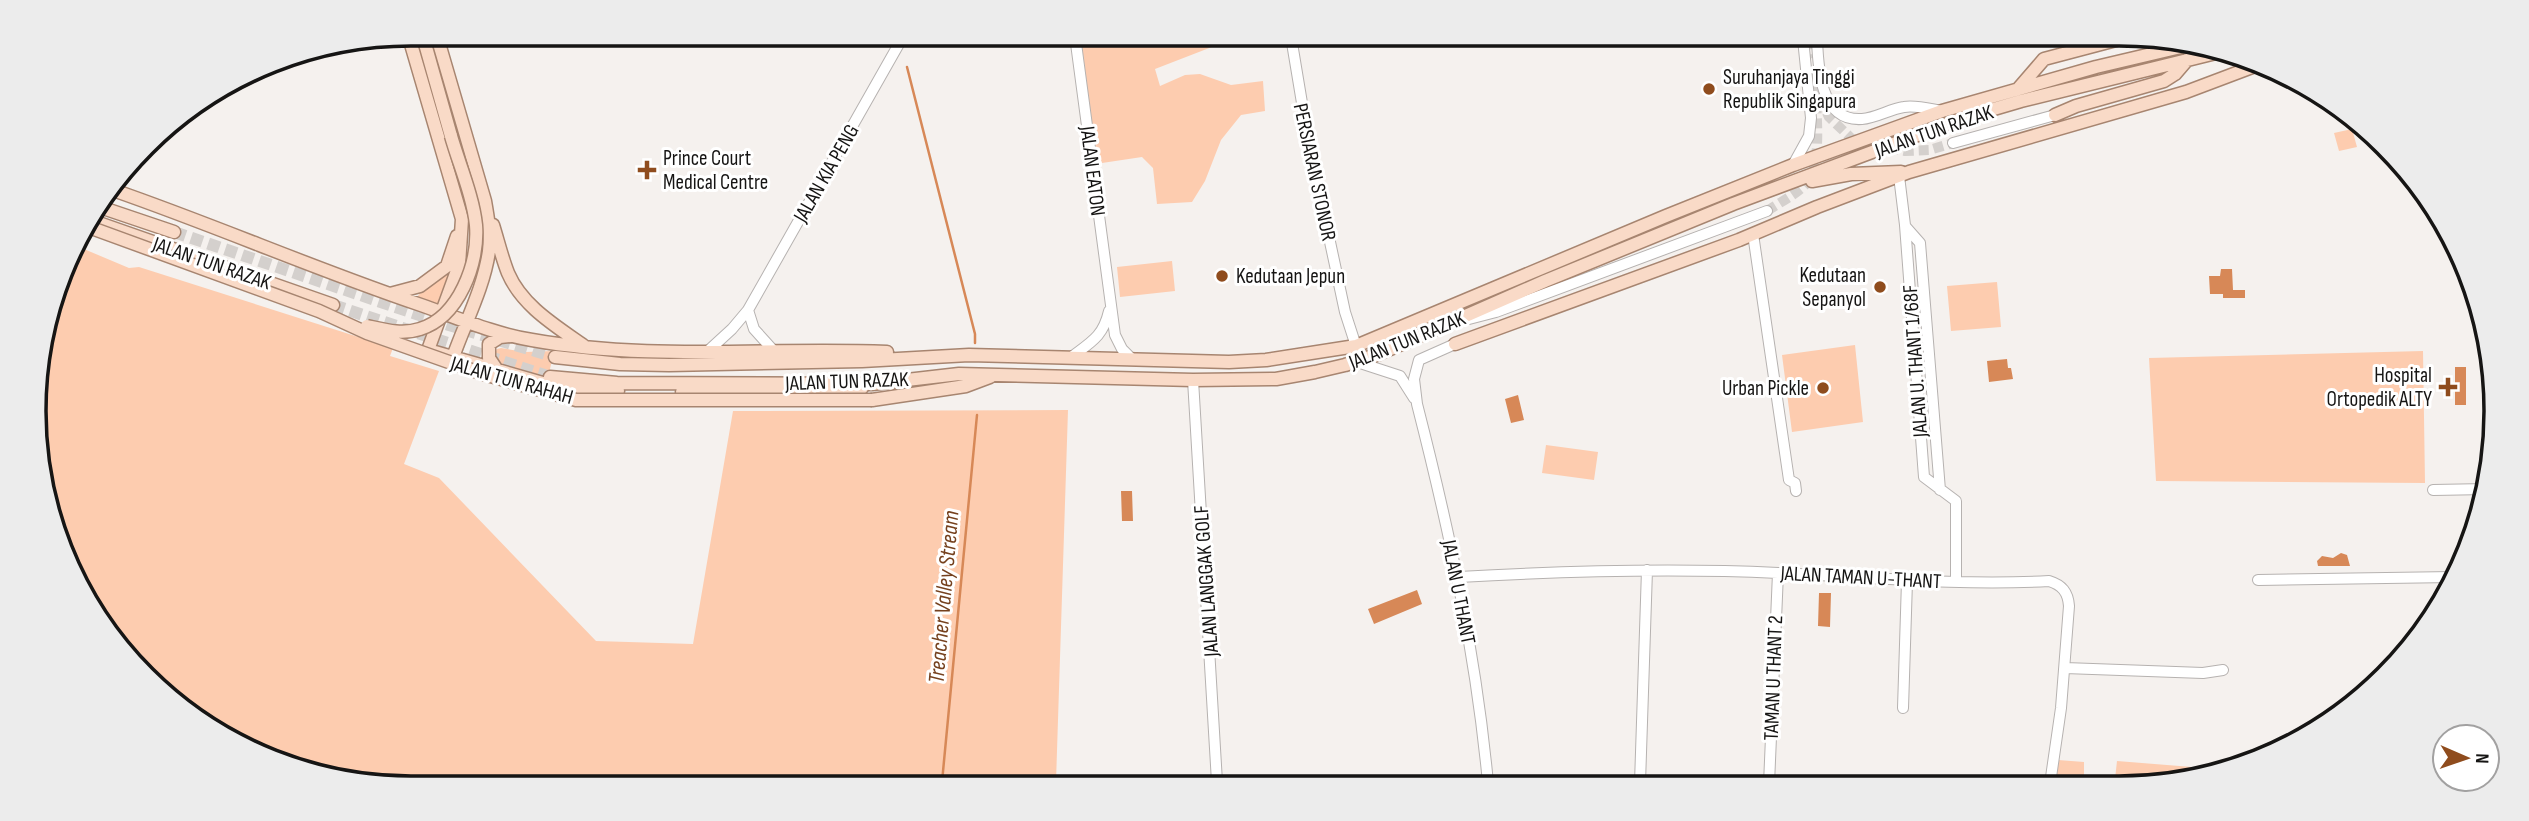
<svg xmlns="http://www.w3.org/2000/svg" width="2529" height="821" font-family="'Sofia Sans Condensed',sans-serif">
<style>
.green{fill:#fdccaf}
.water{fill:#d78857}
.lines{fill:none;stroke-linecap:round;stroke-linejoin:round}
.stream{stroke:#d78857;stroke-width:2.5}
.minor-tunnel{stroke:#d4d0cd;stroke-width:10;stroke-dasharray:10 5;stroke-linecap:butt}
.major-tunnel{stroke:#d4d0cd;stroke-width:12;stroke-dasharray:12 6;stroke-linecap:butt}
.minor-casing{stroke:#b6b2b0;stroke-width:12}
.major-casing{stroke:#a78570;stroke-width:15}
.minor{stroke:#fff;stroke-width:10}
.major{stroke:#f9dac7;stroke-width:12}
.major-bridge-casing{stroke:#a78570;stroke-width:15;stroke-linecap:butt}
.major-bridge{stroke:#f9dac7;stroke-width:12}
.poi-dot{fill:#8f4c1d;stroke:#fff;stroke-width:2.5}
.labels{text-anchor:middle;stroke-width:6;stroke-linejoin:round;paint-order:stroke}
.poi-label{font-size:21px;fill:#161514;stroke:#fff;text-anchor:start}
.street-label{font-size:21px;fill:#161514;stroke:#fff}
.water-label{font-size:23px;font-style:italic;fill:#75411e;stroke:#fff}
.rim{fill:none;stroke:#161514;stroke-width:3.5}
</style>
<rect width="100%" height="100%" fill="#f5f1ee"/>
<!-- green -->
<path class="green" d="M 1085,36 L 1217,37 L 1217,45 L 1155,69 L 1160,86 L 1185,75 L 1200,74 L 1231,85 L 1263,81 L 1265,111 L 1241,115 L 1221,140 L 1205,181 L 1192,202 L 1157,204 L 1153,168 L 1142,157 L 1102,163 L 1094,143 L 1082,46 Z
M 2352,129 L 2357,147 L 2339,151 L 2334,133 Z
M 72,244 L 129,268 L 139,267 L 393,348 L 390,356 L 439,371 L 404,464 L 439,478 L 596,641 L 693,644 L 733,411 L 1068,410 L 1056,782 L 336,780 L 201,724 L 97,620 L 46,508 L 36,362 Z
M 1172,261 L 1175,291 L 1120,297 L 1117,267 Z
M 449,271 L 453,273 L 438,307 L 416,298 C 424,287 439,284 449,271 Z
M 1997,282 L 2001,327 L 1951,331 L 1947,286 Z
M 1855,345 L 1863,422 L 1792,432 L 1782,355 Z
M 501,348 L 525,352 L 554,351 L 546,387 L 497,362 L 495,354 L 497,349 Z
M 2423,351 L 2425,483 L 2156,481 L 2149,358 Z
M 1546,445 L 1598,452 L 1594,480 L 1542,473 Z
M 2058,760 L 2084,762 L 2084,784 L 2056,784 Z
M 2117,761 L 2217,769 L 2183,780 L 2115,779 Z"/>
<!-- water -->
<path class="water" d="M 2221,269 L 2232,269 L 2233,290 L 2245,290 L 2245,298 L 2223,298 L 2223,294 L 2210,294 L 2209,276 L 2220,276 Z
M 2007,359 L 2008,368 L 2011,368 L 2013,379 L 1989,382 L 1987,361 Z
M 2455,367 L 2466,367 L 2466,405 L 2455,405 Z
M 1518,395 L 1524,420 L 1511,423 L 1505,399 Z
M 1121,491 L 1132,491 L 1133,521 L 1122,521 Z
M 2341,553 L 2347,555 L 2350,566 L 2318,566 L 2317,561 L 2322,556 L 2333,558 Z
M 1417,590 L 1422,604 L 1374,624 L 1368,609 Z
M 1819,593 L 1831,593 L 1830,627 L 1818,626 Z"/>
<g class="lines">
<!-- stream -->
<path class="stream" d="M 907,67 L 975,334 L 975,343
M 942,782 L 977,415"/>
<!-- minor-tunnel -->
<path class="minor-tunnel" d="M 1812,39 L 1814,58
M 1810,71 L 1811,79 L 1829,117 L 1852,139 L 1905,151 L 1929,150 L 1953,143
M 1767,211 C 1779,203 1793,196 1804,186 C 1823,168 1816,118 1816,94"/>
<!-- major-tunnel -->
<path class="major-tunnel" d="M 174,232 L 449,325 L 555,357
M 333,305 L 550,377"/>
<!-- minor casing -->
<g class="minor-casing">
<path id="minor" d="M 1075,36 L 1115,335 L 1122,349 L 1133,360
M 1291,37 L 1308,139 L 1345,312 L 1356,346
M 1817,39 C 1818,67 1820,122 1862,119 C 1876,118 1890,109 1904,107 C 1916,105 1930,109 1942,111
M 1953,143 L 2055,115
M 1793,165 L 1809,136 L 1811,118 L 1803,39
M 1899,176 L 1905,225 L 1924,477 L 1956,501 L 1956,582
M 1905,226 L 1920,243 L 1940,490
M 1753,234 L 1789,480 L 1795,483 L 1796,491
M 748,310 L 754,329 L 773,350
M 1469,319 L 1496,312 L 1767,211
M 1455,344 L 1419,360 L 1414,379 L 1417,404 C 1449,529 1476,654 1488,783
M 708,351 L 732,329 L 748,310 L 904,35
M 1070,358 C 1091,342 1103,337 1109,311
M 1357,362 L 1400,376 L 1414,398
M 1193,380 L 1217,782
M 2433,490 L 2487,489
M 1459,577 C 1565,571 1671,568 1778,573 C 1868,577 1958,586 2049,581 C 2062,585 2068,592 2069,606 L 2061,708 L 2050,784
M 2258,580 L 2453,577
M 2065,668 L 2203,673 L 2223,670
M 1903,708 L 1907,581
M 1640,783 L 1647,570
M 1769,784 L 1778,573"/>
</g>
<!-- major casing -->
<g class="major-casing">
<path id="major" d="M 422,33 L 451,136
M 436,33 L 485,201 C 488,218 491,235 489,251 C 484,287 465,323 453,357
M 408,34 L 462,219 L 459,265 L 428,350
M 2019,88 L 2044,59 L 2116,40
M 2055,115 L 2076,106 L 2164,81 L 2175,74 L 2187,60
M 1812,181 L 1851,174 L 1901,172
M 113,190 C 217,226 317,270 421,305 C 458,318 494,334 532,340 C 649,361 770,347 887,352
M 100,207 L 174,232
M 90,220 L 333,305
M 493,225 C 498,241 502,258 508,273 C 522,306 556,326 584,346
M 390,294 L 420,286 L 447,266 L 457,236
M 1455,344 L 1739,240 L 1817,207 L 1909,172 L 2186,92 L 2255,66
M 435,352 L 567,390 L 618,391
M 555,357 L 620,364 L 669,365 L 862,361 L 969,355 L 1229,362 L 1266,360 L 1356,346 L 1666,216 L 1793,165 L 1942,111 L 2096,67 L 2198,43
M 497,370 L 489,358 L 489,344 L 500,337 L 511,336
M 550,377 L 617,383 L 872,384 L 959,374 L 1193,380 L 1276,379 L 1315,372 L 1345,365 L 1379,354 L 1545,281 L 1733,204 L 1963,118 L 2021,101 L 2220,52
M 682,392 L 838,394 L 862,388
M 872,400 L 966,386 L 990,377"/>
</g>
<!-- minor -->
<use href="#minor" class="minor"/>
<!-- major -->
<use href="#major" class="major"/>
<!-- major-bridge casing -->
<g class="major-bridge-casing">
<path id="major-bridge" d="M 86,226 L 319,311 L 367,333 L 480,373 L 576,400 L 872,400
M 367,326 C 385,330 402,335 420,329 C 459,317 479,263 476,225 C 473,196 459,164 451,136"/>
</g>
<!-- major-bridge -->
<use href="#major-bridge" class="major-bridge"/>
</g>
<!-- markers -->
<g class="poi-dot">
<circle cx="1709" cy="89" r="7"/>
<path d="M643.5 159.5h7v7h7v7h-7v7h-7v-7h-7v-7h7z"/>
<circle cx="1222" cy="276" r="7"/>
<circle cx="1880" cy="287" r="7"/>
<path d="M2444.5 376.5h7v7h7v7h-7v7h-7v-7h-7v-7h7z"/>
<circle cx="1823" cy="388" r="7"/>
</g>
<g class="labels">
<!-- poi labels -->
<g class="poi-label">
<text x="1723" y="84">Suruhanjaya Tinggi<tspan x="1723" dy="24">Republik Singapura</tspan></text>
<text x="663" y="165">Prince Court<tspan x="663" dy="24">Medical Centre</tspan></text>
<text x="1866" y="282" text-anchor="end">Kedutaan<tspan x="1866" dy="24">Sepanyol</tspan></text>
<text x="1236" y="283">Kedutaan Jepun</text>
<text x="2432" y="382" text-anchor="end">Hospital<tspan x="2432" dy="24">Ortopedik ALTY</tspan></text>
<text x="1809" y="395" text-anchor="end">Urban Pickle</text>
</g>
<!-- street labels -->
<g class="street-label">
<text transform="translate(1934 131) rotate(-19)" y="7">JALAN TUN RAZAK</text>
<text transform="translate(1093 171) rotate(83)" y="7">JALAN EATON</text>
<text transform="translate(1315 172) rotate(78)" y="7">PERSIARAN STONOR</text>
<text transform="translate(826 173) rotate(-60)" y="7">JALAN KIA PENG</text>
<text transform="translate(212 263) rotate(19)" y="7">JALAN TUN RAZAK</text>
<text transform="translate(1407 340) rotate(-22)" y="7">JALAN TUN RAZAK</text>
<text transform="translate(1915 361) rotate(-94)" y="7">JALAN U. THANT 1/68F</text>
<text transform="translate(512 380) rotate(16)" y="7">JALAN TUN RAHAH</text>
<text transform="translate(847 381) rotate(-2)" y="7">JALAN TUN RAZAK</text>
<text transform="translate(1861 577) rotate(3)" y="7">JALAN TAMAN U-THANT</text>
<text transform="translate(1206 581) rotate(-94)" y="7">JALAN LANGGAK GOLF</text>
<text transform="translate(1459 592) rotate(79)" y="7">JALAN U THANT</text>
<text transform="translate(1773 678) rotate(-88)" y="7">TAMAN U THANT 2</text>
</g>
<!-- water labels -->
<g class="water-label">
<text transform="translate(943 597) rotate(-85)" y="8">Treacher Valley Stream</text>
</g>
</g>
<!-- crop -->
<path d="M0 0H2529V821H0ZM411 46H2119A365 365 0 0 1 2484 411V411A365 365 0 0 1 2119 776H411A365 365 0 0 1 46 411V411A365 365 0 0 1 411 46Z" fill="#ececec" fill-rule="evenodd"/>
<path class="rim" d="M411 46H2119A365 365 0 0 1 2484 411V411A365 365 0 0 1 2119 776H411A365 365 0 0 1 46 411V411A365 365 0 0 1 411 46Z"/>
<!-- north arrow -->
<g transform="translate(2466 758) rotate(92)"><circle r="33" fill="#ffffff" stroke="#a2a1a1" stroke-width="2"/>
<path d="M0-5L12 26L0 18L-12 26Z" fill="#8f4c1d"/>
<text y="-10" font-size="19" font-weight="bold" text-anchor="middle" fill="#161514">N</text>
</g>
</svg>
